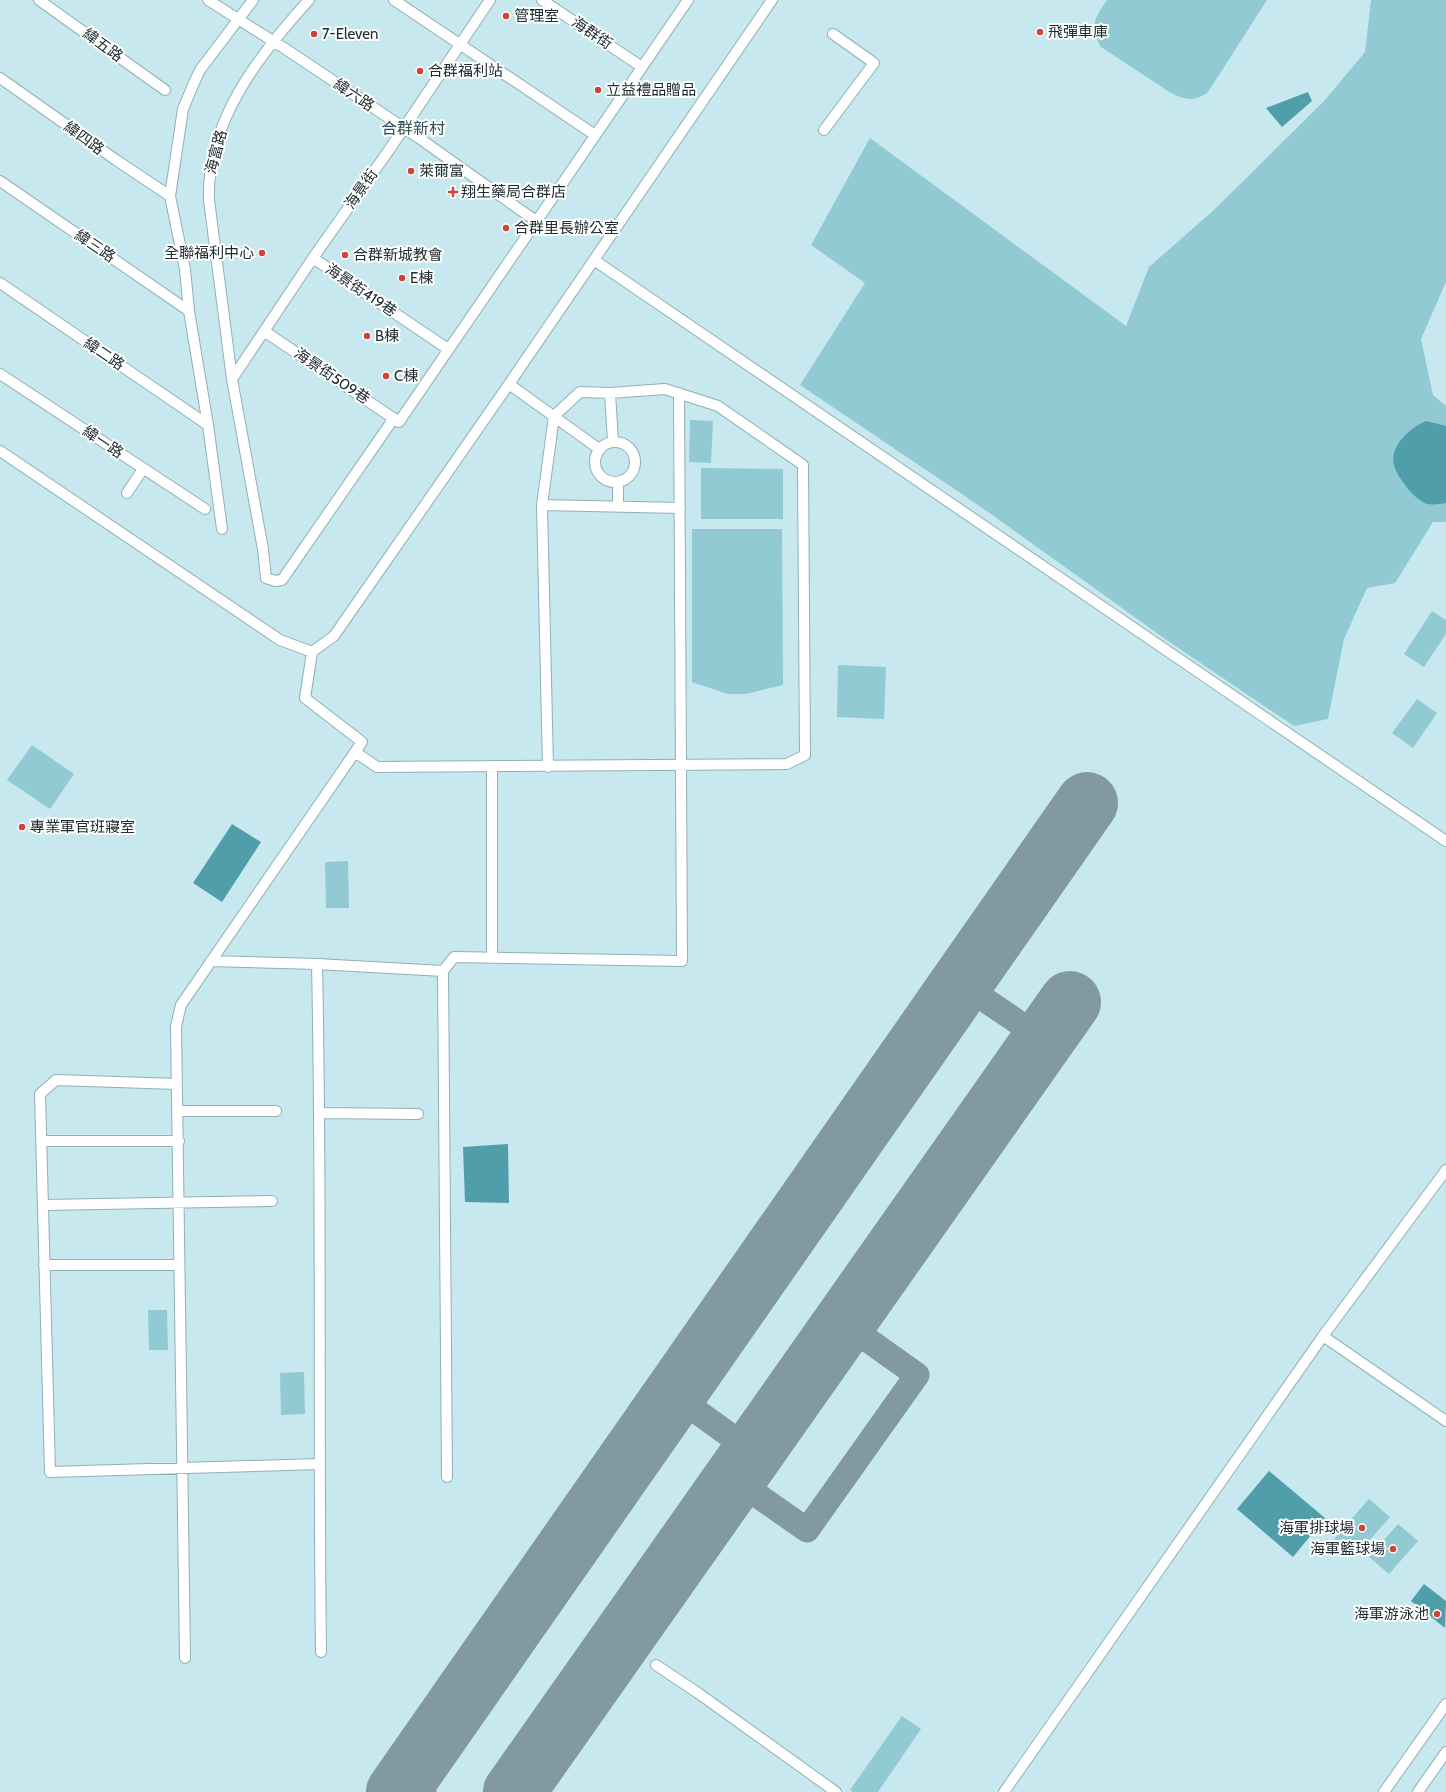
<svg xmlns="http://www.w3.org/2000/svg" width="1446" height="1792" font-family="Cabin,'Noto Sans TC',sans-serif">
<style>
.green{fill:#91cad3}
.water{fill:#509eaa}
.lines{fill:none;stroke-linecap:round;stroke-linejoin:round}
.taxiway{stroke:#829a9f;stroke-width:25}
.runway{stroke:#829a9f;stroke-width:62}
.minor-casing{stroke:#90b0b6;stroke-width:12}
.minor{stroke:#fff;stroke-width:10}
.poi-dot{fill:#d14338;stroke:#fff;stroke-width:1.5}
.labels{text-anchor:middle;stroke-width:4;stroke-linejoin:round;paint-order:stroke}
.poi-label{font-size:15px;fill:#202d2f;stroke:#fff;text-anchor:start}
.street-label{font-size:15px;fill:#202d2f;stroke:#fff}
.neighbourhood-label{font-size:16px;fill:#314f54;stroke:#fff}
</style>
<rect width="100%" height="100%" fill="#c7e8ee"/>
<!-- green -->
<path class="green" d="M 1107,0 L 1267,0 L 1208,92 C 1195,102 1185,100 1171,93 L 1101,47 C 1089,27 1095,17 1107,0 Z
M 1371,0 L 1446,0 L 1446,282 L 1421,339 L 1433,395 L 1446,406 L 1446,522 L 1433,522 L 1395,583 L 1367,588 L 1344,639 L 1328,719 L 1294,726 L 1168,641 L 981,507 L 800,385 L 865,283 L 811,245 L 870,138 L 1126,326 L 1149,267 L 1215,209 L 1325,100 L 1365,52 Z
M 690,420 L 713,421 L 711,463 L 689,462 Z
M 701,468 L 783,469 L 783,519 L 701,519 Z
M 692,529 L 782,529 L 783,685 L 746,694 L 728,694 L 692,682 Z
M 1432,611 L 1446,620 L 1446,634 L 1424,667 L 1404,654 Z
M 838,665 L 886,667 L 884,719 L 837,717 Z
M 1417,699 L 1437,713 L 1413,748 L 1392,733 Z
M 32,745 L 74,774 L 50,809 L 7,780 Z
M 348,861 L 349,908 L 326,908 L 325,862 Z
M 148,1310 L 167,1310 L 168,1350 L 149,1350 Z
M 304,1372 L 305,1414 L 281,1415 L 280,1373 Z
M 1369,1499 L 1390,1517 L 1355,1557 L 1334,1539 Z
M 1398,1524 L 1418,1541 L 1389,1574 L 1369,1557 Z
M 902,1716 L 921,1729 L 878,1792 L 853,1792 L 850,1790 Z"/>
<!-- water -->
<path class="water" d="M 1308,92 L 1312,101 L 1282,127 L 1266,108 Z
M 1426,421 L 1446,426 L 1446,503 C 1441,504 1433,505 1427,504 C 1421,502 1412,494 1408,489 C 1403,482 1396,474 1394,465 C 1389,446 1411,427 1426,421 Z
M 232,824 L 261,842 L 222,902 L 193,883 Z
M 508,1144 L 509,1203 L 465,1202 L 463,1147 Z
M 1269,1471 L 1325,1518 L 1293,1557 L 1237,1509 Z
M 1424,1584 L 1446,1601 L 1445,1628 L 1411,1601 Z"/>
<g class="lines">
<!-- taxiway -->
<path class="taxiway" d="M 960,983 L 1043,1039
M 674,1395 L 753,1452
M 734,1479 L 807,1530 L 917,1375 L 844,1323
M 406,1779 L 424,1792"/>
<!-- runway -->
<path class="runway" d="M 397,1792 L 1087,803
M 514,1792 L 1070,1002"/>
<!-- minor casing -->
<g class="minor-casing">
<path id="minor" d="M 39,0 L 165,90
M 208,0 L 284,48 L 419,138 L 536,221
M 309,0 C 259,55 206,122 209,200 L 232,379 L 263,549 L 266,578 L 275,581 L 282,580 L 394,418
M 394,0 L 595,135
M 542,0 L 642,67
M 0,78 L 116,160 L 170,196
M 824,130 L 874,63 L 833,34
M 0,181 L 189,311
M 313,258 L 448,349
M 594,260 L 1446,841
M 0,283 L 208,425
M 264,331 L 399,422 L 688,0
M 0,374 L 205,509
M 232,379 L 313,258 L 389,150 L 490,0
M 509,384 L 599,449
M 610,393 L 613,442
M595 462a20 20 0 1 1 40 0a20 20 0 1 1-40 0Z
M 0,451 L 280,640 L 312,652 L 334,636 L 509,384 L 772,0
M 618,482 L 618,507
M 127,493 L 143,469
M 542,505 L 680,508
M 222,529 L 208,425 L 189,311 L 185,269 L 170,196 L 183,109 L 193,85 L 200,70 L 253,0
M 355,752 L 377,767 L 787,764 L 805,755 L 803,465 L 718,406 L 665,389 L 610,393 L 580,392 L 554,416 L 542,505 L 548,767
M 492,958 L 492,766
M 211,961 L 317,964 L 443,971 L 454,957 L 682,961 L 679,393
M 317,964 C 322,1193 318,1422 321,1652
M 443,971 L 447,1477
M 177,1084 L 56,1080 L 40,1094 L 50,1472 L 319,1464
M 177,1111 L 276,1111
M 320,1113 L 418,1114
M 41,1141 L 179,1141
M 43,1205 L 272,1201
M 44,1265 L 179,1265
M 1323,1336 L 1446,1421
M 185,1658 L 176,1026 L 181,1005 L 362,742 L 305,698 L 312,652
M 656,1665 L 698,1693 L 836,1792
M 1004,1792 L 1323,1336 L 1446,1170
M 1384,1792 L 1446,1704
M 1418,1792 L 1446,1752"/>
</g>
<!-- minor -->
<use href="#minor" class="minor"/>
</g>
<!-- markers -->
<g class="poi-dot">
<circle cx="506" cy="16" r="4"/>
<circle cx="1040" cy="32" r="4"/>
<circle cx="314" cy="34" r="4"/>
<circle cx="420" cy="71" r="4"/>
<circle cx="598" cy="90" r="4"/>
<circle cx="411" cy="171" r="4"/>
<path d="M451 186h4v4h4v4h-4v4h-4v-4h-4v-4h4z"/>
<circle cx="506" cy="228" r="4"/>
<circle cx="262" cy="253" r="4"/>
<circle cx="345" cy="255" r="4"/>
<circle cx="402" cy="278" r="4"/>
<circle cx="367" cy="336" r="4"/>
<circle cx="386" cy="376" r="4"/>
<circle cx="22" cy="827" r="4"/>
<circle cx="1362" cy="1528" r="4"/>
<circle cx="1393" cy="1549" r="4"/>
<circle cx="1437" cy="1614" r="4"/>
</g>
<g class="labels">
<!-- poi labels -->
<g class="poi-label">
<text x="514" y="21">管理室</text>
<text x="1048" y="37">飛彈車庫</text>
<text x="322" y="39">7-Eleven</text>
<text x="428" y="76">合群福利站</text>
<text x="606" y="95">立益禮品贈品</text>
<text x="419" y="176">萊爾富</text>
<text x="461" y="197">翔生藥局合群店</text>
<text x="514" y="233">合群里長辦公室</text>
<text x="254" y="258" text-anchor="end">全聯福利中心</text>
<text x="353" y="260">合群新城教會</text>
<text x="410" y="283">E棟</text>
<text x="375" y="341">B棟</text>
<text x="394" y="381">C棟</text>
<text x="30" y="832">專業軍官班寢室</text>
<text x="1354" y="1533" text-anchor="end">海軍排球場</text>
<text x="1385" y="1554" text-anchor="end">海軍籃球場</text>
<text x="1429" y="1619" text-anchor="end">海軍游泳池</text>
</g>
<!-- street labels -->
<g class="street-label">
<text transform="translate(592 33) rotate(34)" y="5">海群街</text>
<text transform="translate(103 45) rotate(36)" y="5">緯五路</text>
<text transform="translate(354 95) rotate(34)" y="5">緯六路</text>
<text transform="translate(84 138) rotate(36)" y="5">緯四路</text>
<text transform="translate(216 152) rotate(-75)" y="5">海富路</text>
<text transform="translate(361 189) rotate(-55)" y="5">海景街</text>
<text transform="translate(95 246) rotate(34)" y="5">緯三路</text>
<text transform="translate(361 290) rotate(34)" y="5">海景街419巷</text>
<text transform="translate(104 354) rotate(34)" y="5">緯二路</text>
<text transform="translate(332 376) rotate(34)" y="5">海景街509巷</text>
<text transform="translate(103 442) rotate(34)" y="5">緯一路</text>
</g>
<!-- neighbourhood labels -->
<g class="neighbourhood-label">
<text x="413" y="134">合群新村</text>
</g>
</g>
</svg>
